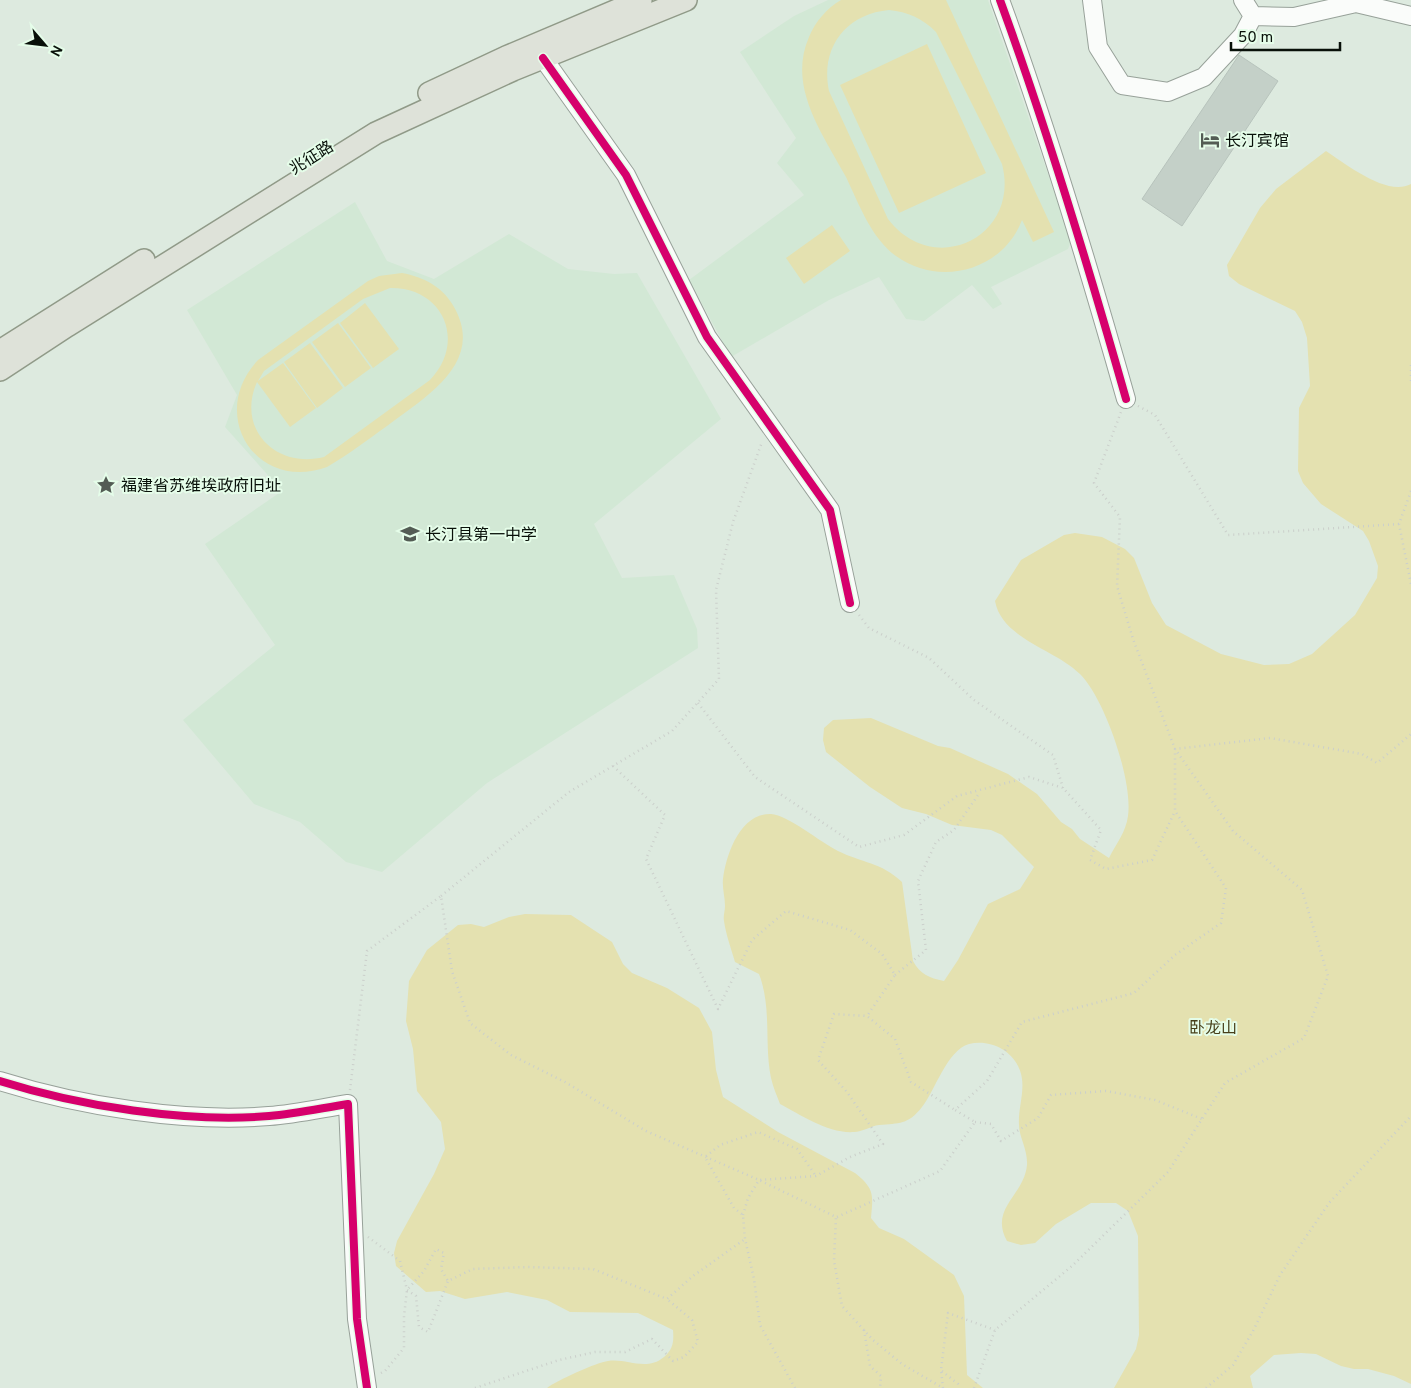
<svg xmlns="http://www.w3.org/2000/svg" width="1411" height="1388" font-family="Overpass,'Noto Sans SC',sans-serif">
<style>
.built{fill:#d2e8d5}
.green{fill:#e4e1b0;fill-rule:evenodd}
.building{fill:#c4d0c8;stroke:#b7c3bc}
.lines{fill:none;stroke-linecap:round;stroke-linejoin:round}
.minor-casing{stroke:#97a199;stroke-width:20}
.major-casing{stroke:#909a88;stroke-width:24}
.path{stroke:#cbcfcb;stroke-width:2.5;stroke-dasharray:1 4;stroke-linecap:butt}
.minor{stroke:#fafcfa;stroke-width:18}
.major{stroke:#dee2d9;stroke-width:21}
.cycleway-casing{stroke:#e5fde9;stroke-width:11}
.cycleway{stroke:#d6006c;stroke-width:8}
.labels{text-anchor:middle;stroke-width:4;stroke-linejoin:round;paint-order:stroke}
.poi-label{font-size:16px;fill:#081009;stroke:#e5fde9;text-anchor:start}
.street-label{font-size:16px;fill:#081009;stroke:#e5fde9}
.park-label{font-size:16px;fill:#473f19;stroke:#e5fde9}
</style>
<rect width="100%" height="100%" fill="#ddeadf"/>
<!-- built -->
<path class="built" d="M 828,0 L 988,0 L 1071,241 L 1068,249 L 991,287 L 1002,304 L 993,309 L 972,285 L 924,321 L 906,319 L 879,277 L 829,300 L 731,357 L 689,280 L 804,195 L 777,163 L 796,138 L 740,52 L 794,16 Z
M 355,202 L 387,261 L 434,279 L 509,234 L 568,269 L 614,274 L 637,273 L 721,419 L 594,524 L 622,578 L 674,575 L 697,629 L 698,648 L 487,783 L 382,872 L 346,862 L 300,822 L 254,804 L 183,720 L 275,645 L 205,544 L 282,491 L 225,427 L 237,395 L 187,310 Z"/>
<!-- green -->
<path class="green" d="M 841,0 L 946,0 L 1054,232 L 1033,242 L 1022,220 C 1003,270 940,288 896,256 C 871,238 859,204 846,177 C 823,134 787,87 809,37 C 815,22 827,8 841,0 ZM 889,10 C 908,12 922,18 936,32 L 1002,164 C 1021,237 934,279 888,219 L 829,91 C 820,49 845,14 889,10 Z
M 927,44 L 986,173 L 899,213 L 840,85 Z
M 1326,151 C 1346,164 1387,197 1411,184 L 1411,1384 L 1394,1376 L 1368,1369 L 1354,1369 L 1341,1366 L 1316,1354 L 1301,1353 L 1274,1355 L 1250,1376 L 1253,1388 L 1114,1388 L 1136,1349 L 1139,1335 L 1138,1236 L 1128,1211 L 1116,1203 L 1091,1203 L 1056,1224 L 1035,1243 L 1021,1245 L 1007,1241 C 989,1208 1024,1196 1027,1165 C 1028,1150 1019,1137 1019,1125 C 1018,1110 1024,1094 1022,1079 C 1019,1054 993,1038 969,1044 C 947,1050 935,1091 922,1107 C 908,1125 899,1123 879,1125 C 871,1126 862,1132 854,1132 C 829,1134 801,1115 780,1104 C 777,1096 773,1087 771,1078 C 764,1043 772,1008 759,974 L 735,962 C 731,948 726,935 724,921 C 723,916 725,911 725,906 C 725,897 722,888 723,879 C 726,855 740,813 771,814 C 788,815 820,842 838,851 C 862,863 881,862 902,882 L 913,961 C 920,974 929,978 944,981 L 958,960 L 988,904 L 1020,889 L 1034,867 L 1002,835 L 991,830 L 952,825 L 926,814 L 902,808 L 870,787 L 826,752 L 823,740 L 824,728 L 833,720 L 871,718 L 938,746 L 950,748 L 1008,774 L 1037,794 L 1061,822 L 1072,829 L 1080,839 L 1109,858 C 1116,844 1126,832 1128,816 C 1133,781 1105,699 1080,674 C 1055,649 1002,639 995,601 L 1021,560 L 1064,535 L 1075,533 L 1102,537 L 1125,549 L 1134,558 L 1152,603 L 1166,625 L 1221,654 L 1264,665 L 1289,664 L 1312,654 L 1355,615 L 1377,578 L 1378,566 L 1369,541 L 1363,531 L 1321,504 L 1303,483 L 1298,471 L 1299,408 L 1310,386 L 1307,338 L 1302,322 L 1295,311 L 1239,284 L 1229,276 L 1227,265 L 1260,208 L 1276,189 Z
M 832,225 L 850,251 L 804,284 L 786,258 Z
M 402,273 C 424,277 443,287 454,307 C 486,363 424,398 387,426 C 367,440 348,455 327,467 C 256,493 207,414 258,360 L 368,281 L 379,276 ZM 390,288 C 443,287 467,341 430,380 L 324,457 C 276,469 236,429 257,382 L 290,427 L 316,408 L 283,363 L 258,381 L 264,371 L 363,299 Z
M 365,303 L 399,349 L 373,368 L 340,323 Z
M 338,323 L 371,368 L 345,387 L 312,342 Z
M 310,343 L 343,388 L 317,408 L 284,362 Z
M 525,914 L 571,915 L 612,942 L 623,964 L 632,973 L 667,988 L 699,1008 L 712,1032 L 716,1070 L 723,1097 L 778,1132 L 855,1173 C 875,1189 873,1195 871,1218 L 879,1228 L 904,1239 L 954,1275 L 964,1296 L 967,1375 L 983,1388 L 547,1388 C 556,1381 597,1362 608,1361 C 627,1358 646,1372 664,1357 C 673,1349 674,1342 673,1330 L 638,1313 L 570,1312 L 547,1300 L 507,1292 L 465,1299 L 440,1291 L 426,1292 L 396,1266 L 394,1253 L 397,1241 L 434,1174 L 445,1149 L 441,1122 L 417,1091 L 413,1049 L 406,1021 L 409,981 L 427,950 L 458,925 L 471,924 L 484,927 L 509,917 Z"/>
<!-- building -->
<path class="building" d="M 1239,55 L 1278,81 L 1182,226 L 1142,199 Z"/>
<g class="lines">
<!-- minor casing -->
<g class="minor-casing">
<path id="minor" d="M 1000,0 C 1048,131 1088,265 1126,399
M 1092,0 L 1098,47 L 1122,85 L 1168,92 L 1204,77 L 1243,35 L 1253,16 L 1243,0
M 1253,16 L 1294,17 L 1356,3 L 1411,16
M 543,58 L 626,175 L 707,337 L 830,510 L 850,603
M 0,1081 C 79,1106 186,1123 269,1116 C 296,1114 322,1108 348,1104 L 357,1319 L 367,1388"/>
</g>
<!-- major casing -->
<g class="major-casing">
<path id="major" d="M 429,93 L 506,57 L 641,0
M 0,351 L 144,260
M 0,370 L 67,326 L 376,133 L 513,70 L 686,0"/>
</g>
<!-- path -->
<path class="path" d="M 1411,365 L 1411,382
M 1138,406 L 1155,415 L 1228,535 L 1399,524
M 1411,491 L 1399,524 L 1411,584
M 859,615 L 869,628 L 929,658 L 974,700 L 1053,755 L 1063,788
M 698,703 L 755,777 L 859,847 L 904,835 L 957,796 L 1029,777 L 1063,788 L 1101,830 L 1090,860 L 1106,869 L 1152,860 L 1175,811
M 613,766 L 665,815 L 646,859 L 718,1009 L 752,940 L 786,911 L 850,930 L 882,954 L 895,975 L 867,1016
M 441,896 L 569,792 L 672,731 L 719,679 L 716,590 L 733,522 L 762,442
M 895,975 L 926,950 L 918,881 L 936,842 L 954,830 L 980,792
M 350,1090 L 367,951 L 441,896 L 452,971 L 470,1023 L 511,1055 L 565,1082 L 646,1131 L 759,1180 L 836,1217 L 834,1261 L 842,1306 L 873,1340 L 902,1364 L 943,1388
M 975,1122 L 991,1124 L 1001,1141 L 1038,1118 L 1051,1095 L 1106,1091 L 1155,1100 L 1202,1119
M 743,1215 L 748,1198 L 759,1180 L 816,1176 L 850,1157 L 883,1144 L 847,1092 L 818,1060 L 834,1014 L 867,1016 L 895,1039 L 911,1082 L 955,1110
M 837,1217 L 940,1171 L 975,1122 L 955,1110 L 987,1081 L 1022,1022 L 1134,993 L 1175,955 L 1221,923 L 1226,888 L 1175,811 L 1175,749 L 1270,738 L 1362,754 L 1377,763 L 1411,734
M 368,1237 L 400,1261 L 407,1290 L 416,1296 L 419,1327 L 428,1332 L 448,1281 L 473,1269 L 528,1267 L 593,1269 L 667,1299 L 693,1276 L 745,1239
M 864,1330 L 870,1366 L 881,1376 L 880,1388
M 942,1371 L 958,1384 L 959,1388
M 381,1373 L 385,1371 L 404,1348 L 404,1316 L 407,1290 L 424,1271 L 436,1249 L 444,1253 L 441,1269 L 448,1281
M 475,1388 L 559,1360 L 595,1352 L 625,1352 L 652,1339 L 673,1361 L 684,1357 L 698,1342 L 692,1320 L 667,1299
M 795,1388 L 760,1325 L 754,1279 L 745,1239 L 743,1215 L 734,1208 L 705,1157 L 720,1145 L 758,1132 L 797,1149 L 816,1176
M 943,1388 L 941,1370 L 948,1313 L 995,1330
M 974,1388 L 995,1330 L 1072,1266 L 1168,1172 L 1225,1083 L 1304,1038 L 1328,976 L 1302,890 L 1233,831 L 1175,749 L 1133,639 L 1117,586 L 1120,517 L 1094,483 L 1121,412
M 1206,1388 L 1233,1365 L 1253,1331 L 1280,1275 L 1329,1203 L 1411,1116"/>
<!-- minor -->
<use href="#minor" class="minor"/>
<!-- major -->
<use href="#major" class="major"/>
<!-- cycleway casing -->
<g class="cycleway-casing">
<path id="cycleway" d="M 1000,0 C 1048,131 1088,265 1126,399
M 543,58 L 626,175 L 707,337 L 830,510 L 850,603
M 0,1081 C 79,1106 186,1123 269,1116 C 296,1114 322,1108 348,1104 L 357,1319 L 367,1388"/>
</g>
<!-- cycleway -->
<use href="#cycleway" class="cycleway"/>
</g>
<!-- icons -->
<defs>
<g id="hotel-bare" transform="scale(1.5)"><path d="M-6-4.5h1.5V1H6V5H4.5V3h-9V5H-6ZM-4 0a1.8 1.8 0 1 1 3.6 0ZM.5 0V-2.5h3Q6-2.5 6 0Z" fill="#535c54" stroke="#e5fde9" stroke-width="2.5" paint-order="stroke"/></g>
<g id="sight-bare" transform="scale(1.5)"><path d="M0-6L1.8-2.2L6-1.7L2.9 1.2L3.7 5.4L0 3.3L-3.7 5.4L-2.9 1.2L-6-1.7L-1.8-2.2Z" fill="#535c54" stroke="#e5fde9" stroke-width="2.5" paint-order="stroke"/></g>
<g id="school-bare" transform="scale(1.5)"><path d="M0-5L7-2L0 1L-7-2ZM-4 1L0 2.5L4 1V4Q0 6-4 4Z" fill="#535c54" stroke="#e5fde9" stroke-width="2.5" paint-order="stroke"/></g>
</defs>
<g fill-rule="evenodd">
<use href="#hotel-bare" x="1210" y="140"/>
<use href="#sight-bare" x="106" y="485"/>
<use href="#school-bare" x="410" y="534"/>
</g>
<g class="labels">
<!-- poi labels -->
<g class="poi-label">
<text x="1225" y="146">长汀宾馆</text>
<text x="121" y="491">福建省苏维埃政府旧址</text>
<text x="425" y="540">长汀县第一中学</text>
</g>
<!-- street labels -->
<g class="street-label">
<text transform="translate(311 157) rotate(-32)" y="6">兆征路</text>
</g>
<!-- park labels -->
<g class="park-label">
<text x="1213" y="1033">卧龙山</text>
</g>
</g>
<!-- north arrow -->
<g transform="translate(45 45) rotate(118)" stroke="#e5fde9" stroke-width="4" paint-order="stroke">
<path d="M0-4L9 19L0 12L-9 19Z" fill="#081009"/>
<text y="-8" font-size="14" font-weight="bold" text-anchor="middle" fill="#081009">N</text>
</g>
<!-- scale -->
<path d="M1231 42v8h109v-8" fill="none" stroke="#081009" stroke-width="2.5"/>
<text x="1238" y="42" font-size="15" fill="#081009" stroke="#e5fde9" stroke-width="4" paint-order="stroke">50 m</text>
</svg>
